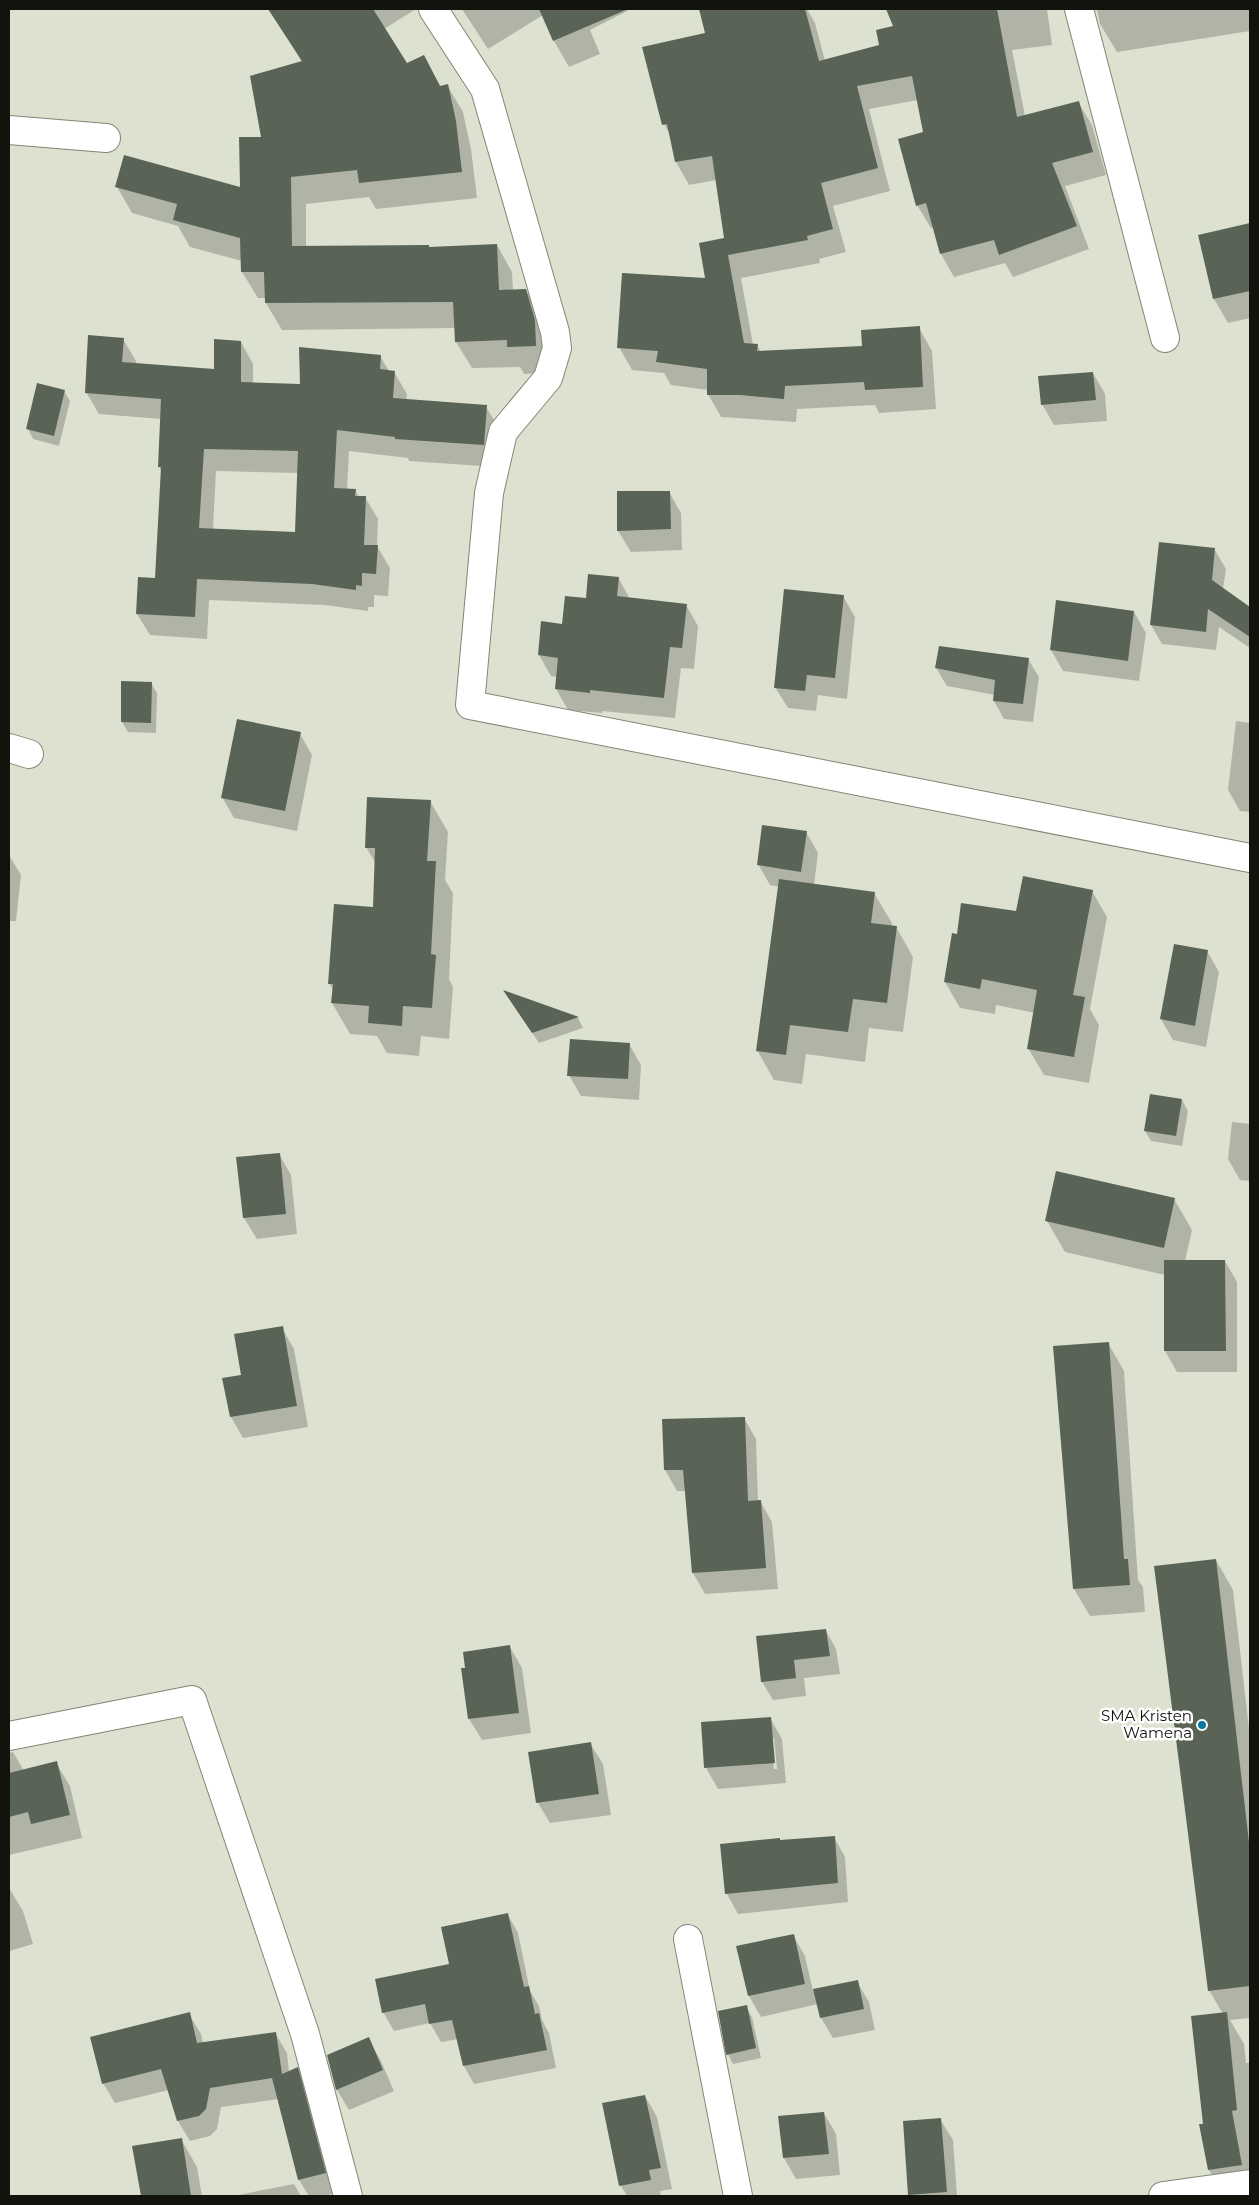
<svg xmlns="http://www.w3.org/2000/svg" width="1259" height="2205" font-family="Montserrat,sans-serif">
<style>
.shadow{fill:#0003;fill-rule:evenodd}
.building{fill:#596457;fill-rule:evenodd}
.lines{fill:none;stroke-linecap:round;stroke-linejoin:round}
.minor-casing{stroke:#828675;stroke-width:30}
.minor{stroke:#fff;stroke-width:28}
.poi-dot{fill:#0e76a2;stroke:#fff;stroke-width:2}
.labels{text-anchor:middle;stroke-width:5;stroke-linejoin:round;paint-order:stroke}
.poi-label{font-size:15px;fill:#12130d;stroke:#fff;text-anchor:end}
</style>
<rect width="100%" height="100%" fill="#dde2d0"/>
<!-- shadow -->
<path class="shadow" d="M 269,9 L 416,9 L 384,29 L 407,65 L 423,56 L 441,87 L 447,85 L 463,112 L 471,149 L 477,198 L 376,209 L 369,197 L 306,204 L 306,247 L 429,248 L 497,245 L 512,272 L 513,291 L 526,290 L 541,317 L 551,372 L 524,374 L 520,367 L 472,368 L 456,342 L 456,328 L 282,330 L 266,303 L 266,298 L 258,298 L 242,272 L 242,261 L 190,247 L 178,226 L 132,213 L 117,187 L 241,188 L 263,138 L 302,62 Z
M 462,9 L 631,9 L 590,30 L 600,54 L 569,67 L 554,41 L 543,15 L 488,49 Z
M 701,9 L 735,9 L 740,16 L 768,9 L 807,9 L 815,23 L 825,61 L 881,46 L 895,27 L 887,9 L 1047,9 L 1052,45 L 1012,50 L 1025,116 L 1078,102 L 1092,125 L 1106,175 L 1065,186 L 1089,249 L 1013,277 L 1005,263 L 954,277 L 941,254 L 934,227 L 931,228 L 917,205 L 924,133 L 918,100 L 869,109 L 890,191 L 833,206 L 846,252 L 819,259 L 820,263 L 741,278 L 753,345 L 757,345 L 761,352 L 864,347 L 919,328 L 932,351 L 936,409 L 879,413 L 875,405 L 797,409 L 796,422 L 721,417 L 708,394 L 708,390 L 671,385 L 664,373 L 632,370 L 619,347 L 707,279 L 725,239 L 716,180 L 689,185 L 676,162 L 672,138 L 664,124 L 707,34 Z
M 1097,9 L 1250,9 L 1250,31 L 1117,52 L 1100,24 Z
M 1250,225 L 1250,318 L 1228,323 L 1214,299 L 1199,236 Z
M 123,339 L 136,361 L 136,365 L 215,370 L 241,342 L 253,364 L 253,384 L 301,385 L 380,356 L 389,371 L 394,372 L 407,394 L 406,400 L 486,407 L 499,428 L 496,467 L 409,461 L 408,458 L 349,451 L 347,490 L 355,490 L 359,497 L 365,497 L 378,519 L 377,546 L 390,568 L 388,596 L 374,595 L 374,607 L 368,607 L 368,611 L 325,605 L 209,600 L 207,639 L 150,635 L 137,614 L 157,580 L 162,472 L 159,467 L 161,419 L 99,414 L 86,392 ZM 216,471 L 298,473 L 296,533 L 213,529 Z
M 1093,373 L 1105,394 L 1107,421 L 1054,425 L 1042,404 Z
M 64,391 L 70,401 L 59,446 L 33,439 L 28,429 Z
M 669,492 L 681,513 L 682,550 L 631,552 L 618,531 Z
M 1215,550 L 1226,569 L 1223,589 L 1250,608 L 1250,648 L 1219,627 L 1216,650 L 1162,644 L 1151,625 Z
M 619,579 L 630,599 L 686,605 L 698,626 L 694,669 L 681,668 L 675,718 L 602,711 L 602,713 L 568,710 L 556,689 L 557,677 L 551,676 L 539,655 L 587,599 Z
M 843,596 L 855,617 L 847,699 L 818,695 L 816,711 L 788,708 L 775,687 Z
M 1134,612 L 1146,633 L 1139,681 L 1063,671 L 1051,650 Z
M 1028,659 L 1039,677 L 1033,722 L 1004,719 L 994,701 L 995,695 L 947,686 L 936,668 Z
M 151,683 L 157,693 L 156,733 L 128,732 L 122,722 Z
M 1236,721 L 1250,723 L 1250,812 L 1240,811 L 1228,790 Z
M 300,734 L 312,755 L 297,831 L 234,818 L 222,797 Z
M 430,801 L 448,832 L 445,880 L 453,893 L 449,979 L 453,987 L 449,1039 L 421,1036 L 419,1056 L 387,1053 L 377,1036 L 350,1034 L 332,1003 L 333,990 L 329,983 L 374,908 L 376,864 L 366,847 Z
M 806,832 L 818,853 L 814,885 L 874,893 L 892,923 L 891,927 L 896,927 L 913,957 L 903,1032 L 869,1028 L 865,1062 L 806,1054 L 802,1084 L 774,1080 L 757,1050 L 779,887 L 770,885 L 758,864 Z
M 9,855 L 21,875 L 16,921 L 9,921 Z
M 1092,891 L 1107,917 L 1090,1009 L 1099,1025 L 1089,1083 L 1044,1075 L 1028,1048 L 1035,1013 L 996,1005 L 995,1014 L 960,1008 L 945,982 L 958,936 L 1017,913 Z
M 1207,951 L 1219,972 L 1206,1047 L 1173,1040 L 1161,1019 Z
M 505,992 L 578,1018 L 583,1028 L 539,1043 Z
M 629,1044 L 641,1065 L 639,1100 L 581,1096 L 569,1075 Z
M 1182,1100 L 1188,1111 L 1182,1146 L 1151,1141 L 1145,1131 Z
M 1232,1122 L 1250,1124 L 1250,1181 L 1240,1180 L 1228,1159 Z
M 279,1154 L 291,1175 L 297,1234 L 257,1239 L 244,1218 Z
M 1174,1199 L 1192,1230 L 1185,1261 L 1225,1261 L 1237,1282 L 1237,1372 L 1177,1372 L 1165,1351 L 1165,1275 L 1065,1252 L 1047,1221 Z
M 282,1328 L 294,1349 L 308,1427 L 243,1438 L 231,1417 L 243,1376 Z
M 1108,1343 L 1124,1371 L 1138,1580 L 1143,1587 L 1145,1612 L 1090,1616 L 1074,1589 Z
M 744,1418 L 756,1439 L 758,1501 L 760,1501 L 772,1522 L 778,1589 L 705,1594 L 693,1573 L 686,1491 L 677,1491 L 665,1470 L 664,1420 Z
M 1216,1560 L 1233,1590 L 1250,1737 L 1250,2018 L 1230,2020 L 1244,2044 L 1246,2063 L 1250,2063 L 1250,2196 L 1224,2196 L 1209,2170 L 1201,2125 L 1204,2125 L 1223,2014 L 1209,1990 Z
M 826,1631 L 836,1649 L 840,1674 L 804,1678 L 806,1696 L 773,1700 L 762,1682 Z
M 510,1647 L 522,1668 L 531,1733 L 482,1740 L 469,1719 L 463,1669 Z
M 770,1718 L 782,1739 L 786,1783 L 718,1789 L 706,1768 ZM 772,1738 L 774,1738 L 777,1769 L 774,1769 Z
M 590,1743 L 603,1764 L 611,1815 L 550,1823 L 538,1803 Z
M 13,1752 L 24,1771 L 56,1763 L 70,1786 L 82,1838 L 9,1855 L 9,1753 Z
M 834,1837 L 845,1857 L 848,1902 L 738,1914 L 727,1894 L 722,1846 Z
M 9,1888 L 23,1911 L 33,1944 L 9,1951 Z
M 508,1915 L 518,1933 L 530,1991 L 539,2006 L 542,2020 L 549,2033 L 556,2068 L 474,2084 L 464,2066 L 458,2039 L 441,2042 L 430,2023 L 394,2031 L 383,2012 L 451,1965 Z
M 793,1935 L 805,1956 L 813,1991 L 857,1982 L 869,2002 L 875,2030 L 833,2038 L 821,2018 L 818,2004 L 761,2017 L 749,1996 Z
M 746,2007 L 752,2017 L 761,2058 L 733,2064 L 728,2054 Z
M 189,2014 L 201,2034 L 203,2043 L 275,2033 L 287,2053 L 289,2072 L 297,2069 L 309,2088 L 336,2193 L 324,2196 L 309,2196 L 299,2180 L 279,2099 L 221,2107 L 217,2129 L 210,2136 L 190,2141 L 178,2121 L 169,2090 L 115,2103 L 103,2083 Z
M 368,2039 L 380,2059 L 394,2091 L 349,2110 L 337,2090 L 328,2056 Z
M 645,2096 L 657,2117 L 672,2189 L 660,2191 L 661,2196 L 627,2196 L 621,2186 L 604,2104 Z
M 824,2113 L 836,2134 L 840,2175 L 796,2179 L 784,2158 Z
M 940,2119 L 953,2140 L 957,2196 L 910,2196 L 909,2194 Z
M 181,2139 L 197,2167 L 202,2196 L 142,2196 L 134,2147 Z
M 294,2184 L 301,2196 L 233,2196 Z"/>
<!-- building -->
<path class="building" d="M 268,9 L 373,9 L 407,63 L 424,55 L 440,86 L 448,84 L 456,121 L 462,172 L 359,183 L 357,170 L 291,177 L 292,246 L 429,245 L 429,247 L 497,244 L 499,290 L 526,289 L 535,320 L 536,346 L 507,347 L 507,340 L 455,342 L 453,302 L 265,303 L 264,272 L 241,272 L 240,238 L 173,220 L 177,204 L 115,187 L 124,155 L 240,187 L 239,137 L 261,137 L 250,76 L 302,61 Z
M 539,9 L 628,9 L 553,41 Z
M 699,9 L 805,9 L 819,61 L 879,45 L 876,30 L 893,26 L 886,9 L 997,9 L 1017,117 L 1079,101 L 1093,152 L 1052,163 L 1077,226 L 999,255 L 994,240 L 940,254 L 926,203 L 916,206 L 898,139 L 923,132 L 912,76 L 857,86 L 878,168 L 821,183 L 833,229 L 807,236 L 808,240 L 728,255 L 744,343 L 758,344 L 757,351 L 862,346 L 861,330 L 920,326 L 923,387 L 865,390 L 864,382 L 785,386 L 784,399 L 740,395 L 707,395 L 707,369 L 656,362 L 658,351 L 617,348 L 622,273 L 705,278 L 699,243 L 724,238 L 712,156 L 675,162 L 667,124 L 662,125 L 642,47 L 705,33 Z
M 1250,223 L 1250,291 L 1213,299 L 1198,235 Z
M 88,335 L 124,338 L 122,362 L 214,369 L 214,339 L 241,341 L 241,382 L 300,384 L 299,347 L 381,355 L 380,369 L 395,371 L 393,398 L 487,405 L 484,445 L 395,439 L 395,437 L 337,430 L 334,488 L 356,489 L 355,496 L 366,496 L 364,545 L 378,545 L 376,574 L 362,573 L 362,586 L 356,585 L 356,590 L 312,584 L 197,579 L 195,617 L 136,614 L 138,577 L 155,578 L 161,467 L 158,467 L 161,399 L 85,393 ZM 204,449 L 298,451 L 295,532 L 199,528 Z
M 1093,372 L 1096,400 L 1041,405 L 1038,376 Z
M 37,383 L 65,390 L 54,436 L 26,429 Z
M 617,491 L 670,491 L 671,529 L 617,531 Z
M 1159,542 L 1215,548 L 1212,580 L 1250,607 L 1250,637 L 1208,609 L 1206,632 L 1150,625 Z
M 588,574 L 619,577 L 617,596 L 687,604 L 682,648 L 670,647 L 664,698 L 590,690 L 590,693 L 555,689 L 558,658 L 538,655 L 541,621 L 562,624 L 565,596 L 586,598 Z
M 784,589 L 844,595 L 835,678 L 807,675 L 805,691 L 774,688 Z
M 1056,600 L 1134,611 L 1128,661 L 1050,650 Z
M 939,646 L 1029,658 L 1023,704 L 993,701 L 995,680 L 935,668 Z
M 121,681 L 152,682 L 151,723 L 121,722 Z
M 237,719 L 301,732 L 285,811 L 221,798 Z
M 367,797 L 431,800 L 427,861 L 436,861 L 431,954 L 436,955 L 432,1008 L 403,1006 L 402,1026 L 368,1023 L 369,1006 L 331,1003 L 333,984 L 328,984 L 334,904 L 373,907 L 375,848 L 365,848 Z
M 762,825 L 807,831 L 801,872 L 757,865 Z
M 1023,876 L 1093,890 L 1073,995 L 1085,997 L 1074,1057 L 1027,1049 L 1037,990 L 982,979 L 980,989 L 944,982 L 952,933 L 957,934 L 961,903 L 1016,911 Z
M 779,879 L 875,892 L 871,923 L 897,926 L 887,1003 L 853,999 L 848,1032 L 790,1025 L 786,1055 L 756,1051 Z
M 1174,944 L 1208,950 L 1195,1026 L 1160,1019 Z
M 503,990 L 579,1017 L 532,1033 Z
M 570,1039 L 630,1043 L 628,1079 L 567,1076 Z
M 1150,1094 L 1182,1099 L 1176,1136 L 1144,1131 Z
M 280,1153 L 286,1214 L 243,1218 L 236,1157 Z
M 1056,1171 L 1175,1198 L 1164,1248 L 1045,1221 Z
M 1164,1260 L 1225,1260 L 1226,1351 L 1164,1351 Z
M 283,1326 L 297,1406 L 230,1417 L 222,1378 L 241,1375 L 234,1334 Z
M 1109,1342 L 1124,1559 L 1128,1559 L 1130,1585 L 1073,1589 L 1053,1346 Z
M 745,1417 L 748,1501 L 761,1500 L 766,1568 L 692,1573 L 683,1470 L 664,1470 L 662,1419 Z
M 1216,1559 L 1250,1851 L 1250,1986 L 1208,1991 L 1154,1566 Z
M 826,1629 L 830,1656 L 794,1660 L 796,1678 L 761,1682 L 756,1636 Z
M 510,1645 L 519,1713 L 468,1719 L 461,1668 L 465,1668 L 463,1652 Z
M 771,1717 L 775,1763 L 704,1768 L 701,1722 Z
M 591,1742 L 599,1794 L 536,1803 L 528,1752 Z
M 57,1761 L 70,1815 L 31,1824 L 28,1812 L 9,1817 L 9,1773 Z
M 835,1836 L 838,1883 L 725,1894 L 720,1844 L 780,1838 L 780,1840 Z
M 508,1913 L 524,1987 L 529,1986 L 535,2014 L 539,2013 L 547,2050 L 463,2066 L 452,2020 L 429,2024 L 425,2004 L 382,2013 L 375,1979 L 449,1964 L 441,1927 Z
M 794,1934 L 805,1984 L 748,1996 L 736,1946 Z
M 858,1980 L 864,2009 L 820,2018 L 813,1989 Z
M 747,2005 L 756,2048 L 726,2055 L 718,2011 Z
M 190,2012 L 197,2043 L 276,2032 L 282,2074 L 298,2067 L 326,2173 L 298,2180 L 272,2078 L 210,2088 L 206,2109 L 199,2116 L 177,2121 L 161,2069 L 102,2084 L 90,2037 Z
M 1227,2012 L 1237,2110 L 1232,2111 L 1242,2165 L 1208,2170 L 1199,2124 L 1203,2124 L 1191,2016 Z
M 369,2037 L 383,2070 L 336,2090 L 327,2055 Z
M 645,2095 L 661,2168 L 649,2170 L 651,2180 L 619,2186 L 602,2103 Z
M 824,2112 L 829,2154 L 783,2158 L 778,2116 Z
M 941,2118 L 947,2192 L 908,2195 L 903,2121 Z
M 182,2138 L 191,2196 L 141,2196 L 132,2146 Z"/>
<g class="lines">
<!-- minor casing -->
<g class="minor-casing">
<path id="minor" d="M 433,9 L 485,89 L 555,332 L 557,348 L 548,378 L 503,432 L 489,493 L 470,705 L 1250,858
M 1079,9 L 1165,338
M 9,130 L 106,138
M 9,748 L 29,754
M 9,1736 L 192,1700 L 305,2034 L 348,2196
M 688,1939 L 738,2196
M 1163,2196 L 1250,2184"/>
</g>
<!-- minor -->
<use href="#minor" class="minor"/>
</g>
<!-- markers -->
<circle class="poi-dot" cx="1202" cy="1725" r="5"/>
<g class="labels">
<!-- poi labels -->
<g class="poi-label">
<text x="1192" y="1721">SMA Kristen<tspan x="1192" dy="17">Wamena</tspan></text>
</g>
</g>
<!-- border -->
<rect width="1259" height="2205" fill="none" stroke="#12130d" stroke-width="20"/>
</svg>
